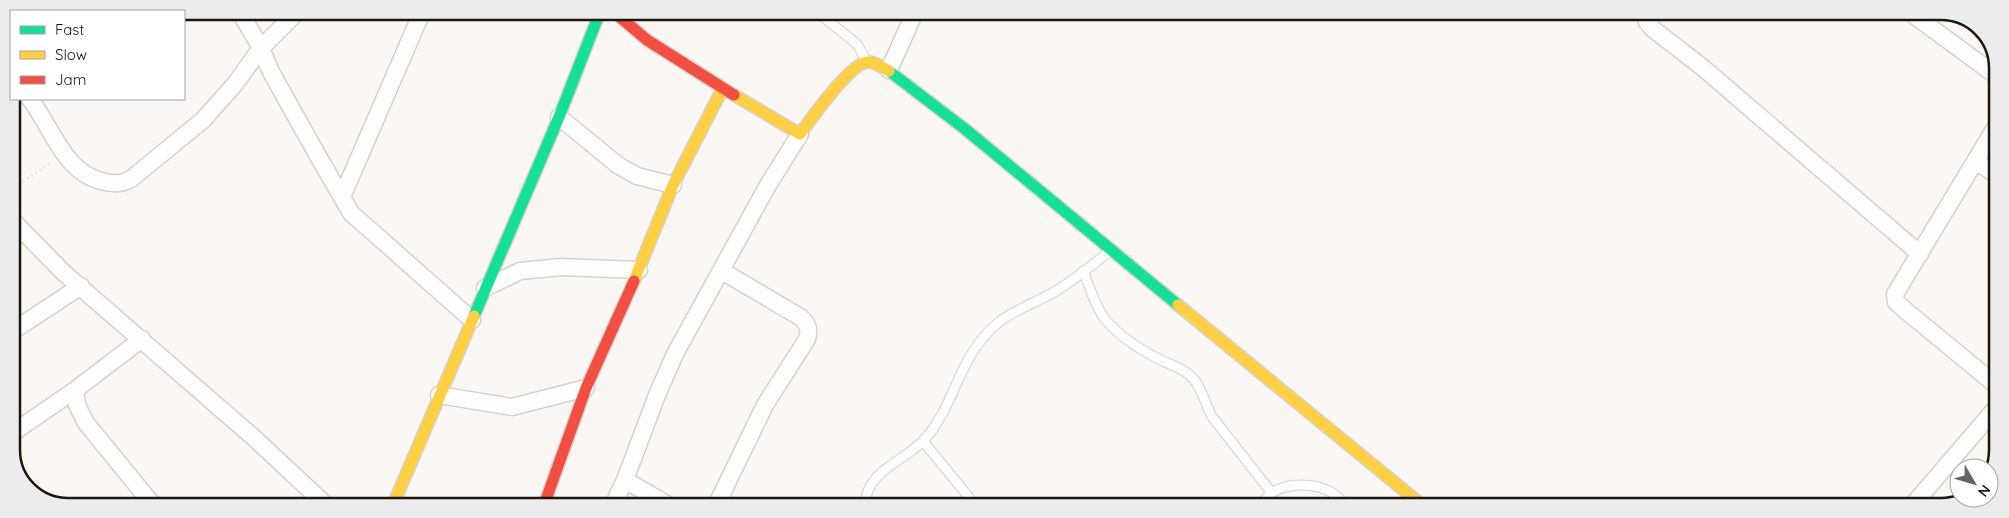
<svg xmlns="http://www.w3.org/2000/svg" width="2009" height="518" font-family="Quicksand,sans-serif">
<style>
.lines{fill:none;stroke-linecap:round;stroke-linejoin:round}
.lane-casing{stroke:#d7d1cb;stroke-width:11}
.street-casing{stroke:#d7d1cb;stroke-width:19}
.fast-casing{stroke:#d7d1cb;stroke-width:14}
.slow-casing{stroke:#d7d1cb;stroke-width:14}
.jam-casing{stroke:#d7d1cb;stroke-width:14}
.path{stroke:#d7d7d5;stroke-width:2.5;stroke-dasharray:1 4;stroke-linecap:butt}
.lane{stroke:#fefefd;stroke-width:9}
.street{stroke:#fefefd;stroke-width:16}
.fast{stroke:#16e098;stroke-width:11}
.slow{stroke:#ffcf43;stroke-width:11}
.jam{stroke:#f24e42;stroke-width:11}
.rim{fill:none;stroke:#1d140c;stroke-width:2.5}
</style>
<rect width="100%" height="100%" fill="#f9f6f3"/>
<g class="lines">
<!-- lane casing -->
<g class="lane-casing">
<path id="lane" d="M 817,12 L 857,44 L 867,62
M 1083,271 C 1090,287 1095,307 1106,320 C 1119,336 1138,348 1155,357 C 1167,364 1182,367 1192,377 C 1203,388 1205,406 1213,418 L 1271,492
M 923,441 L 976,506
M 865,506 C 865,471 905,461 924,440 C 956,405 958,355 999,322 C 1016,309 1037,302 1056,291 C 1075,279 1094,264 1111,250
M 1261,506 C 1272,477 1332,479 1345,506"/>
</g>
<!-- street casing -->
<g class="street-casing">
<path id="street" d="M 239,11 L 261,48 L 271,72 L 318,156 L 351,213 L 472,320
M 1645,13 L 1647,22 L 1653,29 L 1702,67 L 1920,254
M 1911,13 L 1998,77
M 889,70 L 915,12
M 30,99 C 53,129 64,174 105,182 C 115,184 122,184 131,179 L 203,120 L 235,84 L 261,48 L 298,11
M 559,117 L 619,166 L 637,176 L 673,185
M 1977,162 L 1997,175
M 342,197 L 422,12
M 11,219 L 64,273 L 252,436 L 326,505
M 485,288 L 520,271 L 561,267 L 639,270
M 11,332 L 81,286
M 1996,385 L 1905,310 L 1896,302 L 1895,294 L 1997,125
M 75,390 L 77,405 L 86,423 L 153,505
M 439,395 L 512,407 L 586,388
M 11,434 L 75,390 L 142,339
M 625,480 L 668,505
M 613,505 L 625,480 L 657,395 L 675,354 L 768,185 L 800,134
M 716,506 L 765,405 L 807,339 C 810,329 808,323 800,317 L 722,271
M 1911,507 L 1996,408"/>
</g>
<!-- fast casing -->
<g class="fast-casing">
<path id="fast" d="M 889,71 L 965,129 L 1178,305
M 474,316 L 559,117 L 600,12"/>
</g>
<!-- slow casing -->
<g class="slow-casing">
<path id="slow" d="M 734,95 L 800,134 C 811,119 850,64 867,62 C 874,61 883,68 889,71
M 634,281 L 673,185 L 723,88
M 1178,305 L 1423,506
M 393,505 L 474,316"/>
</g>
<!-- jam casing -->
<g class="jam-casing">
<path id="jam" d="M 614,12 L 647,40 L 734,95
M 544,505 L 586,388 L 634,281"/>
</g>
<!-- path -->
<path class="path" d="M 11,190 L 52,162"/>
<!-- lane -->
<use href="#lane" class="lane"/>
<!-- street -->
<use href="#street" class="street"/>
<!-- fast -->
<use href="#fast" class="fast"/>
<!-- slow -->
<use href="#slow" class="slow"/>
<!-- jam -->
<use href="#jam" class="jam"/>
</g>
<!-- crop -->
<path d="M0 0H2009V518H0ZM68 20H1941A48 48 0 0 1 1989 68V450A48 48 0 0 1 1941 498H68A48 48 0 0 1 20 450V68A48 48 0 0 1 68 20Z" fill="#edecec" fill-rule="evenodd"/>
<path class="rim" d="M68 20H1941A48 48 0 0 1 1989 68V450A48 48 0 0 1 1941 498H68A48 48 0 0 1 20 450V68A48 48 0 0 1 68 20Z"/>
<!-- legend -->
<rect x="10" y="10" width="175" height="90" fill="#ffffff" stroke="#a5a19e"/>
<rect x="20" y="26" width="25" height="8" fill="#16e098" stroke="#a5a19e"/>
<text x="55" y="35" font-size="15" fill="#1d140c">Fast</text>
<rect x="20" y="51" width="25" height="8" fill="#ffcf43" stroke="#a5a19e"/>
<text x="55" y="60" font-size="15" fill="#1d140c">Slow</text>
<rect x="20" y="76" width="25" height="8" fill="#f24e42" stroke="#a5a19e"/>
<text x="55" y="85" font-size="15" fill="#1d140c">Jam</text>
<!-- north arrow -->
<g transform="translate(1974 483) rotate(128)"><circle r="24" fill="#ffffff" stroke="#a5a19e"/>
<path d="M0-4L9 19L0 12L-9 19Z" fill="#6a635d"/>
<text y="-8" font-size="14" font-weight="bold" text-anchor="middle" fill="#1d140c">N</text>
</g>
</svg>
